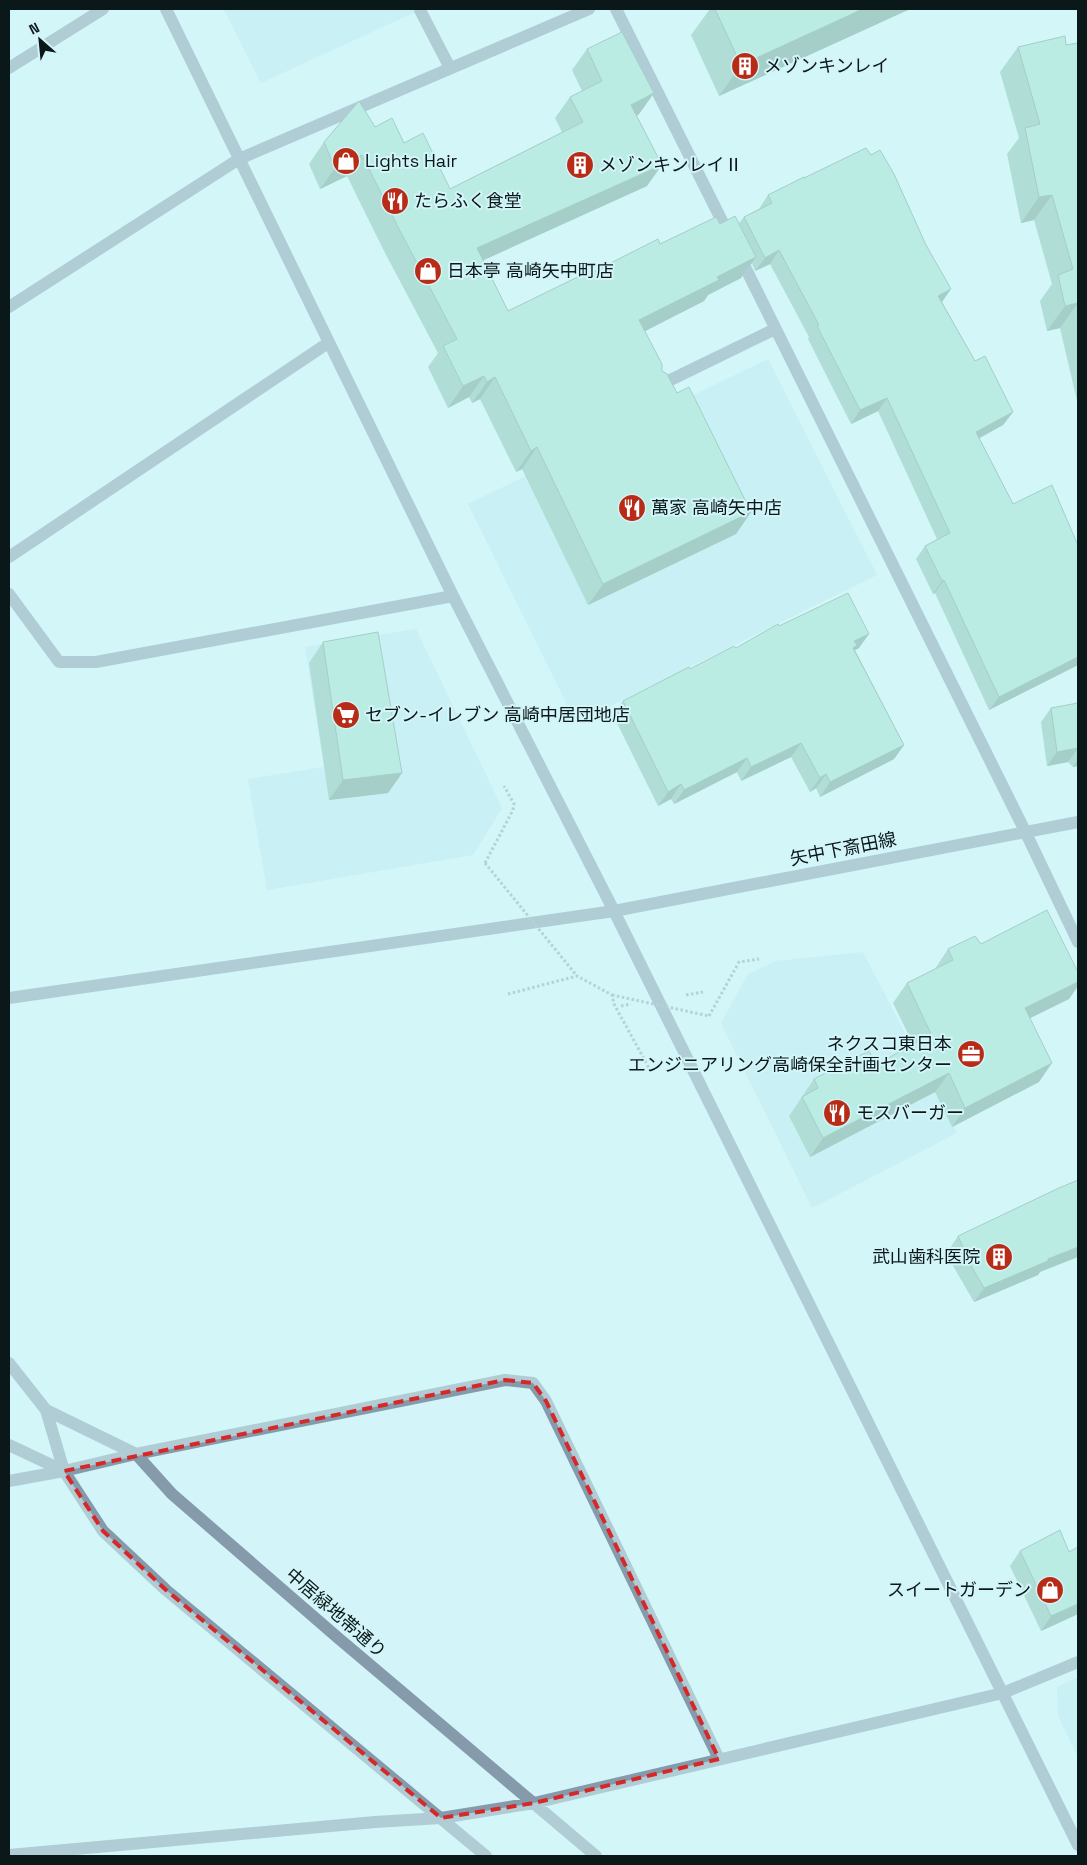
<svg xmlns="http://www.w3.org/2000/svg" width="1087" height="1865" font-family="'Space Grotesk','Noto Sans JP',sans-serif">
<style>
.built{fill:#bce8ed}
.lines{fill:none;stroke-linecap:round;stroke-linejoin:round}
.path{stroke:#8da8ab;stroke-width:3;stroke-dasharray:2.5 2.5;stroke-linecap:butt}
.minor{stroke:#859bab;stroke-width:12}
.path-bridge{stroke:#8da8ab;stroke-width:3;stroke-dasharray:2.5 2.5;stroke-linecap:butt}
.wall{fill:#85c1ab}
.shaded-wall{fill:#6c9d8b}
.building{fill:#9be0c7;stroke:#6c9d8b}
.marked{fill:none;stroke:#d62828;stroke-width:4;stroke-dasharray:10 6;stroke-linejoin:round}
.labels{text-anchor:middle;stroke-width:4;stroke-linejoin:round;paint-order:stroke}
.poi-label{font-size:18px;fill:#0b1819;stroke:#d3f5f9;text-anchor:start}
.street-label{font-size:18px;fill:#0b1819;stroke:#d3f5f9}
</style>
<rect width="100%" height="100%" fill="#d3f5f9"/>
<!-- built -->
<path class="built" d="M 224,9 L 422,9 L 261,83 Z
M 768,359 L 877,575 L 576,723 L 468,504 Z
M 416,629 L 502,808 L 473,855 L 267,890 L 248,779 L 324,767 L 305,647 Z
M 863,952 L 957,1133 L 812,1208 L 721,1023 L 748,974 L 776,961 Z
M 1078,1677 L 1078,1757 L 1058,1716 L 1057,1687 Z"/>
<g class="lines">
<!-- path -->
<path class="path" d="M 485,863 L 513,810 L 514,804 L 504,786
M 508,994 L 577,976 L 612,995 L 614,1004 L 649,1068
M 686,995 L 703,992
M 621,1006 L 631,1004
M 709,1016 L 739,962 L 759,959"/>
<!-- minor -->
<path class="minor" d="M 166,9 L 453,596 L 614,911 L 1078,1845
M 616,9 L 730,237
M 420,10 L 450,68
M 9,68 L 103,9
M 739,255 L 1025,831 L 1078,942
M 9,307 L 239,159 L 589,9
M 656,387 L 775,329
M 9,557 L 328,343
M 9,594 L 59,662 L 96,662 L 453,596
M 9,998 L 614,911 L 1078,822
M 9,1363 L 46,1410 L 64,1471 L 103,1531 L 166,1590 L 486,1856
M 46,1410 L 136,1454 L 172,1494 L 337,1637 L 596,1856
M 9,1445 L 64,1471
M 9,1481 L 64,1471 L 136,1454 L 505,1380 L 533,1383 L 546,1401 L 719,1759
M 9,1855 L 375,1822 L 441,1818 L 534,1803 L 1003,1693 L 1078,1662"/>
<!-- path-bridge -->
<path class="path-bridge" d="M 485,863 L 577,976
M 612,995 L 709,1016"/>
</g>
<!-- wall -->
<path class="wall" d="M 710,9 L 910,9 L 719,96 L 691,35 Z
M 1078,43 L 1078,401 L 1077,401 L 1060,328 L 1047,331 L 1040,301 L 1052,284 L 1034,220 L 1021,223 L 1007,154 L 1019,138 L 1000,72 L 1018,47 L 1066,45 Z
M 587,49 L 654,93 L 639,114 L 637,116 L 647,186 L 483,260 L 508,311 L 593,272 L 660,244 L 720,224 L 739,223 L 744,217 L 759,209 L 768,195 L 804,178 L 942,302 L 975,361 L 1013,412 L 1003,425 L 979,438 L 1013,504 L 1077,543 L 1078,543 L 1078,665 L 989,710 L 935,593 L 933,594 L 916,559 L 925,546 L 937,539 L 878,411 L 851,424 L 808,339 L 809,337 L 770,264 L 755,271 L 752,263 L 741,278 L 708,295 L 704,301 L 644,331 L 662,371 L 677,393 L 751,512 L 736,534 L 588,605 L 522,469 L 516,472 L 480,399 L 472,403 L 469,397 L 448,408 L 428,367 L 438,353 L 384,251 L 347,176 L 320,189 L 309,164 L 324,142 L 375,127 L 404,143 L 450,189 L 562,132 L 555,118 L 570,97 L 582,91 L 572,70 Z
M 779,626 L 859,648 L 855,650 L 904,745 L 894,759 L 820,797 L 816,788 L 810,792 L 791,757 L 741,781 L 737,772 L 674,804 L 671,799 L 658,806 L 613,715 L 623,701 L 736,648 Z
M 323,642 L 402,773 L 388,793 L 329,800 L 309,663 Z
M 1078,703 L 1078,766 L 1073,767 L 1068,762 L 1047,766 L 1041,722 L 1051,708 Z
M 981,944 L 1078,972 L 1078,986 L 1069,999 L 1030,1018 L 1039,1082 L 952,1127 L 935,1092 L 810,1157 L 789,1116 L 814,1079 L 876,1065 L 913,1044 L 893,1003 L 907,983 L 935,969 L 948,949 Z
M 958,1236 L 1040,1272 L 1038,1275 L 974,1302 L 952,1264 L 953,1262 L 948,1251 Z
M 1078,1547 L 1078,1614 L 1041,1631 L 1010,1566 L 1020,1551 L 1069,1552 Z"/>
<!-- shaded-wall -->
<path class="shaded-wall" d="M 863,9 L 910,9 L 719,96 L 741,65 Z
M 654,93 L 639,114 L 616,126 L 631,105 Z
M 362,155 L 347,176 L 320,189 L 335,168 Z
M 662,165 L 647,186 L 462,270 L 477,248 Z
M 1052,195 L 1034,220 L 1021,223 L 1039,197 Z
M 779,250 L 770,264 L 755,271 L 765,258 Z
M 756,257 L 741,278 L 708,295 L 704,301 L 624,342 L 639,320 L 717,277 Z
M 951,289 L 942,302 L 938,296 Z
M 1078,303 L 1060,328 L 1047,331 L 1065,306 Z
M 484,376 L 469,397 L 448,408 L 463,386 Z
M 495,377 L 480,399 L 472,403 L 487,382 Z
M 887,398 L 878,411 L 851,424 L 860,410 Z
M 1013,412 L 1003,425 L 967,445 L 976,432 Z
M 537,447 L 522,469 L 516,472 L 531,451 Z
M 751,512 L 736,534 L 588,605 L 603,584 Z
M 944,580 L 935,593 L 933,594 L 942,581 Z
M 869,634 L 859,648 L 853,651 L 847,660 L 854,641 Z
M 1078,657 L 1078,665 L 989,710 L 999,697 Z
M 801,743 L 791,757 L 741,781 L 751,767 Z
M 904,745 L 894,759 L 820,797 L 830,782 Z
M 1078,748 L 1068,762 L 1047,766 L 1057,752 Z
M 747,758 L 737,772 L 674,804 L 684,790 Z
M 1078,759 L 1078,766 L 1073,767 Z
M 402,773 L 388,793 L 329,800 L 343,780 Z
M 826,774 L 816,788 L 810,792 L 820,778 Z
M 681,784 L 671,799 L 658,806 L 668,792 Z
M 1078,982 L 1078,986 L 1069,999 L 1012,1027 L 1025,1008 Z
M 1052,1063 L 1039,1082 L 952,1127 L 965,1108 Z
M 949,1073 L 935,1092 L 810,1157 L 823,1138 Z
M 1078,1247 L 1078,1257 L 1040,1272 L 1038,1275 L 974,1302 L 984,1288 L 1048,1259 Z
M 1078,1604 L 1078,1614 L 1041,1631 L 1051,1616 Z"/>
<!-- building -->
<path class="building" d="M 715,9 L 863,9 L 741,65 Z
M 622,32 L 654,93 L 631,105 L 662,165 L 477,248 L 508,311 L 592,270 L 593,272 L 658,239 L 660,244 L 716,217 L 720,224 L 735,216 L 756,257 L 717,277 L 719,280 L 639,320 L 662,364 L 662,371 L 667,374 L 677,393 L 689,387 L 751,512 L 603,584 L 537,447 L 531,451 L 495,377 L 487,382 L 484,376 L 463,386 L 443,346 L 457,339 L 399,229 L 362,155 L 335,168 L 324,142 L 359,101 L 375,127 L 392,118 L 404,143 L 423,133 L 450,189 L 583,122 L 570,97 L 602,81 L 587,49 Z
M 1065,36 L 1066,45 L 1078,43 L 1078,303 L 1065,306 L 1058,275 L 1073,269 L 1052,195 L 1039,197 L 1025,128 L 1040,124 L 1018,47 Z
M 866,148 L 871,155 L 880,150 L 894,174 L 926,245 L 951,289 L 938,296 L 975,361 L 985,356 L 1013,412 L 976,432 L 1013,504 L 1052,485 L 1077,543 L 1078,543 L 1078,657 L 999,697 L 944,580 L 942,581 L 925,546 L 950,533 L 887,398 L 860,410 L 817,326 L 819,325 L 779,250 L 765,258 L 744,217 L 772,203 L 768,195 L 804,177 L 804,178 Z
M 848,593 L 869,634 L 854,641 L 857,645 L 853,648 L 904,745 L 830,782 L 826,774 L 820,778 L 801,743 L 751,767 L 747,758 L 684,790 L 681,784 L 668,792 L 623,701 L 689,667 L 690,669 L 734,646 L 736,648 L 778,624 L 779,626 Z
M 378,632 L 402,773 L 343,780 L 323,642 Z
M 1078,703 L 1078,748 L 1057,752 L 1051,708 Z
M 1047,910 L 1078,972 L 1078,982 L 1025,1008 L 1052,1063 L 965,1108 L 949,1073 L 823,1138 L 802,1097 L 818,1088 L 814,1079 L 869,1051 L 876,1065 L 931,1034 L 907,983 L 953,960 L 948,949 L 975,936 L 981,944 Z
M 1078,1180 L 1078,1247 L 1048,1259 L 1048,1261 L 984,1288 L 962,1250 L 964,1249 L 958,1236 L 1059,1188 Z
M 1060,1530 L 1069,1552 L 1078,1547 L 1078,1604 L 1051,1616 L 1020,1551 Z"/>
<!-- marked area -->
<path d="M0 0H1087V1865H0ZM 505,1380 L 533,1383 L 546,1401 L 719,1759 L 534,1803 L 441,1818 L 166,1590 L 103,1531 L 64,1471 Z" fill="#d3f5f9" fill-opacity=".55" fill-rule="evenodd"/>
<path class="marked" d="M 505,1380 L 533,1383 L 546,1401 L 719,1759 L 534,1803 L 441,1818 L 166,1590 L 103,1531 L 64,1471 Z"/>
<!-- icons -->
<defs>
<g id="building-disc" transform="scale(1.4375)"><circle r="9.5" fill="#b72b17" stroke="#d3f5f9"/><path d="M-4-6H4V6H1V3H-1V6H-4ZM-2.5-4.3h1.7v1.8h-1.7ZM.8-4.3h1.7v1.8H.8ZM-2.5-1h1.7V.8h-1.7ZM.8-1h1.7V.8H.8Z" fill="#fff"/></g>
<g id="shop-disc" transform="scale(1.4375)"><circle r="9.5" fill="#b72b17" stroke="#d3f5f9"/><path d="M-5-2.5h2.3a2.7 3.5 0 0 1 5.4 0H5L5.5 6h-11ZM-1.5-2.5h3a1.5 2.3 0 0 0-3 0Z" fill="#fff"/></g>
<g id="restaurant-disc" transform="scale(1.4375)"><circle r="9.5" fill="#b72b17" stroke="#d3f5f9"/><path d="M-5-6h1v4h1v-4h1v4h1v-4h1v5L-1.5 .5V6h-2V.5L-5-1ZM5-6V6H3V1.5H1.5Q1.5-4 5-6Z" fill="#fff"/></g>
<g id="supermarket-disc" transform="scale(1.4375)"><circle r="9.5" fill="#b72b17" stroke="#d3f5f9"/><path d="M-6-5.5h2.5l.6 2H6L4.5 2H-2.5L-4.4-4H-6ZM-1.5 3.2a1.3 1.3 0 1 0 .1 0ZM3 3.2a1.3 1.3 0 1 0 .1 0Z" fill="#fff"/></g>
<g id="office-disc" transform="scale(1.4375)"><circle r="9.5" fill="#b72b17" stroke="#d3f5f9"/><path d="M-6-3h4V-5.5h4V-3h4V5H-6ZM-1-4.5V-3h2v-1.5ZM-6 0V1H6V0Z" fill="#fff"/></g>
</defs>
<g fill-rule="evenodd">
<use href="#building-disc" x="745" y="66"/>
<use href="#shop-disc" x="346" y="161"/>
<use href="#building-disc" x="580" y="165"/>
<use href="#restaurant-disc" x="395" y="201"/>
<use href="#shop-disc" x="428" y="271"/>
<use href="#restaurant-disc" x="632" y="508"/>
<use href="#supermarket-disc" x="346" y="715"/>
<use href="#office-disc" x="971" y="1054"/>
<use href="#restaurant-disc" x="837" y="1113"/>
<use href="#building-disc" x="999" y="1257"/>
<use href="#shop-disc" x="1050" y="1590"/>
</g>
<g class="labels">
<!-- poi labels -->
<g class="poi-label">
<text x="764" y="72">メゾンキンレイ</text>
<text x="365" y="167">Lights Hair</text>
<text x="599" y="171">メゾンキンレイⅡ</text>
<text x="414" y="207">たらふく食堂</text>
<text x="447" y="277">日本亭 高崎矢中町店</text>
<text x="651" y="514">萬家 高崎矢中店</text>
<text x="365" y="721">セブン-イレブン 高崎中居団地店</text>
<text x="952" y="1050" text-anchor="end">ネクスコ東日本<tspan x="952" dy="21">エンジニアリング高崎保全計画センター</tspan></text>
<text x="856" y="1119">モスバーガー</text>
<text x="980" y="1263" text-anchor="end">武山歯科医院</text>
<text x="1031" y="1596" text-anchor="end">スイートガーデン</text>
</g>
<!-- street labels -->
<g class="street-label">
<text transform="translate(843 849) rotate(-11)" y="6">矢中下斎田線</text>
<text transform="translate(336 1613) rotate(41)" y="6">中居緑地帯通り</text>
</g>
</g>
<!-- border -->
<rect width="1087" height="1865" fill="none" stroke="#0b1819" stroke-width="20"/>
<!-- north arrow -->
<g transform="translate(40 40) rotate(333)" stroke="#d3f5f9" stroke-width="4" paint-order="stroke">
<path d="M0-4L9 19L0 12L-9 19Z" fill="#0b1819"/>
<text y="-8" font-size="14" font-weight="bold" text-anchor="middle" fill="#0b1819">N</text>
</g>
</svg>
